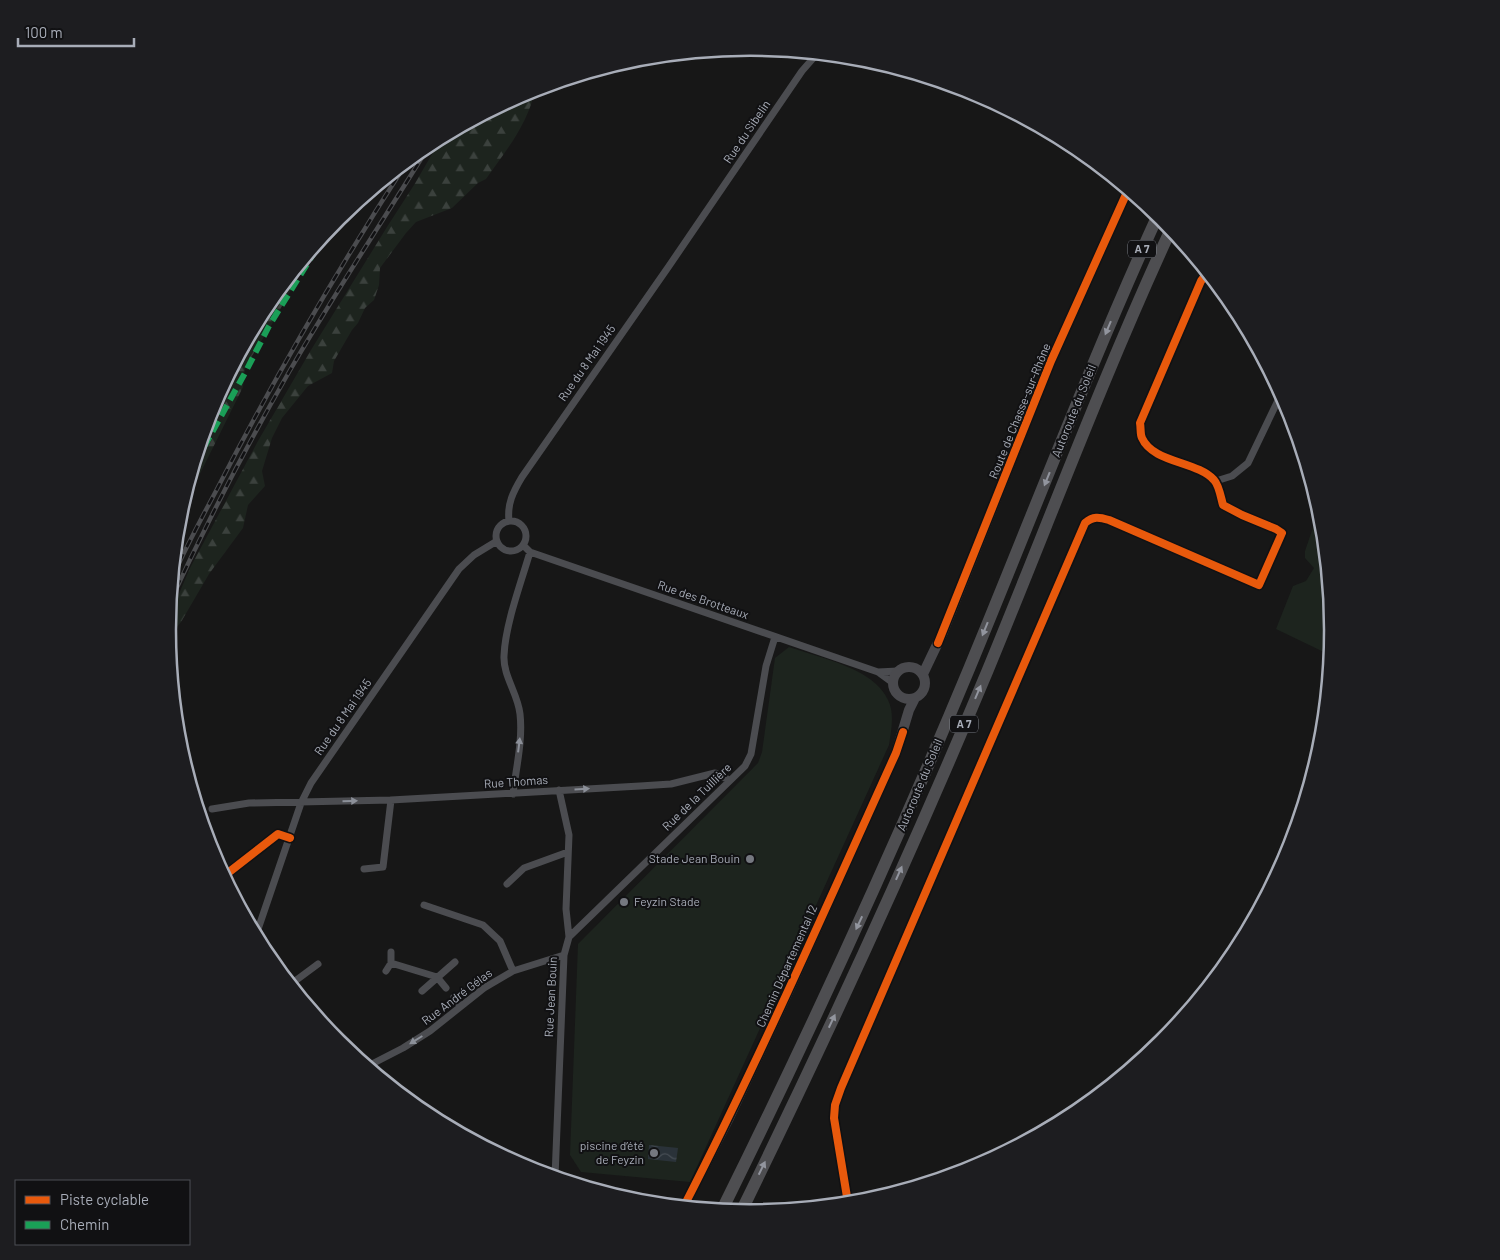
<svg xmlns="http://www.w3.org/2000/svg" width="1500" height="1260" font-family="Barlow,sans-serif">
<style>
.green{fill:#1d241e}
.forest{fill:url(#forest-firs)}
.water{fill:url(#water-waves)}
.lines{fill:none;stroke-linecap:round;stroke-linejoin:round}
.minor{stroke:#4b4c50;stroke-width:7}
.secondary{stroke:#4a4a4e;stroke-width:10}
.motorway{stroke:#4e4e51;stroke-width:12}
.rail-casing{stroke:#4b4c4f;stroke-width:4.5}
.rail{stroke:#111113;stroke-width:2.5;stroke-dasharray:8;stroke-linecap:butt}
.minor-bridge{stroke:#4b4c50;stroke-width:7}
.quiet{stroke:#1a9f57;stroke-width:6;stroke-dasharray:12 6;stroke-linecap:butt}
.cycleway-casing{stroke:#111113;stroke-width:11}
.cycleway{stroke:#e8590c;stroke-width:8}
.oneway{fill:#92959e}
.oneway2{fill:#8c9099}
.poi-dot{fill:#757880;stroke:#111113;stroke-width:2}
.labels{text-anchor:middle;stroke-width:4;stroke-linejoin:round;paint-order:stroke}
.shield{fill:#111113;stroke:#7b7e86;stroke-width:1}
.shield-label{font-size:11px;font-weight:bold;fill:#a8adb8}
.street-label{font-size:12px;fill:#a8adb8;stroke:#111113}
.poi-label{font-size:12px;fill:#a8adb8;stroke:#111113;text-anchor:end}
.rim{fill:none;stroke:#a8adb8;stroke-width:2.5}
</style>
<defs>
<pattern id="forest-firs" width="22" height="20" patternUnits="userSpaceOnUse" patternTransform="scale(1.25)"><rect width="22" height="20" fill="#1d241e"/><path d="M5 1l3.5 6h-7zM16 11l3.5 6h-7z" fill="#3b413d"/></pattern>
<pattern id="water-waves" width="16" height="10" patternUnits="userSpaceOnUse" patternTransform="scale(1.25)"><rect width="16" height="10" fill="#2a3239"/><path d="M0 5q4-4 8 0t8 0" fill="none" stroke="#464d54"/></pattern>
</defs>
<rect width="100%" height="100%" fill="#171717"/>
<!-- green -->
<path class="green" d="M 1319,510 L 1332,630 L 1330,655 L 1276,629 L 1293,586 L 1306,581 L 1314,568 L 1305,558 L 1305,551 Z
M 789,647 C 820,658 874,668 888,700 C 895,714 891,731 889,745 L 690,1182 L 581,1172 L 570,1155 L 578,944 L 758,763 L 762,752 L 775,658 Z"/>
<!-- forest -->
<path class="forest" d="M 535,89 C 529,123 505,152 486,179 L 478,183 L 452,208 L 416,222 L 406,233 L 380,268 L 379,285 L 374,300 L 365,308 L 358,323 L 352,330 L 334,361 L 332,373 L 308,386 L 282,418 L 272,438 L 262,471 L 265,486 L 248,505 L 243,528 L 209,574 L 181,622 L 168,638 L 169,617 L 190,568 L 258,441 L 311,350 L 387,227 L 414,185 L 442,137 L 527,92 Z
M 316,245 L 272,324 L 245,367 L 243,387 L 179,516 L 212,407 L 266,306 Z"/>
<!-- water -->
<path class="water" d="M 649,1145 L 678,1148 L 676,1162 L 648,1159 Z"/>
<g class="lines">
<!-- minor -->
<path class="minor" d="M 1216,481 L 1232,476 L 1248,463 L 1281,394
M 509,521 C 507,504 513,492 522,477 L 669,266 L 802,71 L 816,55
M496 536a15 15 0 1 1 30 0a15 15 0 1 1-30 0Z
M 523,545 L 530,552 L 878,672 L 893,683
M 878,672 L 898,671
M 513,794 C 516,768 523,740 520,714 C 518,694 503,676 504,656 C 505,625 521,583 530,552
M 212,809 L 249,803 L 391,800 L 640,786 L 671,784 L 715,773 L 729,780
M 364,869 L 383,867 L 391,800
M 224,876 L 278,834 L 290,838
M 507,884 L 524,868 L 568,852
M 424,905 L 483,925 L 500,941 L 513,971
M 256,935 L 301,803 L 311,783 L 459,569 L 474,555 L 497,541
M 569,937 L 745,766 L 751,754 L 766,666 L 775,637
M 391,963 L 391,952
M 386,971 L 391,963 L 437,977 L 446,988
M 291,984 L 318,964
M 422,991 L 455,962
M 454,997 L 460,1006
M 368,1066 L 403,1048 L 430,1031 L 484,988 L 513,971 L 564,955
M 555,1177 L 564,955 L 569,937 L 566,909 L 569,835 L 559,790
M 578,1184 L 677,1204
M 848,1203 L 834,1118 L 835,1105 L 841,1088 L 1085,523 C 1093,516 1099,517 1109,520 L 1259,585 L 1282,533 L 1276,529 L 1242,515 L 1223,505 C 1221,498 1219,485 1214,480 C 1197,461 1153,463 1142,438 C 1140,434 1141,428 1140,423 L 1201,281 L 1207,273"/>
<!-- secondary -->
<path class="secondary" d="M893 683a16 16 0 1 1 32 0a16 16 0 1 1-32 0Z
M 923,674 L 943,632 L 1051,361 L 1128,190
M 684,1206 L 729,1118 L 789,990 L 896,753 L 909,710 L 915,698"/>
<!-- motorway -->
<path class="motorway" d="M 722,1210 C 810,1032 893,852 969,669 C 1032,517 1090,364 1158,215
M 741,1212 C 828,1034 911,854 987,672 C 1048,524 1104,374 1171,229"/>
<!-- rail casing -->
<g class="rail-casing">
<path id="rail" d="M 173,576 C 186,547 201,519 216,491 C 274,378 338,269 407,162
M 170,602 C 206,524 246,447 289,372 C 334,294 384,219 431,143"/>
</g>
<!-- rail -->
<use href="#rail" class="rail"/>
<!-- minor-bridge -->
<path class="minor-bridge" d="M 677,1204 L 687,1206"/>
<!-- quiet -->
<path class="quiet" d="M 195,463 L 245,373 L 269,326 L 326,233"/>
<!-- cycleway casing -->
<g class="cycleway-casing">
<path id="cycleway" d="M 938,643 L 1051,361 L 1128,190
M 224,876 L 278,834 L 290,838
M 848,1203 L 834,1118 L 835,1105 L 841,1088 L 1085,523 C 1093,516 1099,517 1109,520 L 1259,585 L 1282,533 L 1276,529 L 1242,515 L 1223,505 C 1221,498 1219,485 1214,480 C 1197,461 1153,463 1142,438 C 1140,434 1141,428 1140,423 L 1201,281 L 1207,273
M 684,1206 C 760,1058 827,905 896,753 L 903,732"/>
</g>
<!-- cycleway -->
<use href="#cycleway" class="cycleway"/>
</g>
<!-- one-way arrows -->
<defs><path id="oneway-solid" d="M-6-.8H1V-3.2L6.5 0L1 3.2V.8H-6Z" transform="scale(1.25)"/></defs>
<g class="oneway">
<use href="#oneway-solid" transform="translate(1108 328) rotate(113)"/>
<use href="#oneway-solid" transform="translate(1047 479) rotate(112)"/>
<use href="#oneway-solid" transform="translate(985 629) rotate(112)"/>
<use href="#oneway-solid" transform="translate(978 692) rotate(-67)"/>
<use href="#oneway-solid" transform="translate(899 873) rotate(-66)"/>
<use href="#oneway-solid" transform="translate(859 923) rotate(115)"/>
<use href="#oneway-solid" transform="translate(832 1021) rotate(-65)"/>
<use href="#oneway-solid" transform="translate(762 1168) rotate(-64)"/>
</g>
<g class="oneway2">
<use href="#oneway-solid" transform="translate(519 745) rotate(-83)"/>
<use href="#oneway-solid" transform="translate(582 789) rotate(-3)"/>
<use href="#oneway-solid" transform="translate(350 801) rotate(-2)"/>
<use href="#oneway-solid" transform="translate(416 1040) rotate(148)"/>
</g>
<!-- markers -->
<g class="poi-dot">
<circle cx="750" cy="859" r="5"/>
<circle cx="624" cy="902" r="5"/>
<circle cx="654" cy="1153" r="5"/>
</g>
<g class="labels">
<!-- shield labels -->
<g class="shield">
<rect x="1128" y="240.5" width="28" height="17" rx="4"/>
<rect x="950" y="715.5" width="28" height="17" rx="4"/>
</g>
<g class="shield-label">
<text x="1142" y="253">A 7</text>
<text x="964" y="728">A 7</text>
</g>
<!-- street labels -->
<g class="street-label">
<text transform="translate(747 132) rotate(-56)" y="4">Rue du Sibelin</text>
<text transform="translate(587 363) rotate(-55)" y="4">Rue du 8 Mai 1945</text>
<text transform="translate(1020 411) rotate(-68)" y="4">Route de Chasse-sur-Rhône</text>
<text transform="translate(1074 411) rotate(-68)" y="4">Autoroute du Soleil</text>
<text transform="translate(703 600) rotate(19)" y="4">Rue des Brotteaux</text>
<text transform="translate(343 717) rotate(-55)" y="4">Rue du 8 Mai 1945</text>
<text transform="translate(516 782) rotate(-4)" y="4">Rue Thomas</text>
<text transform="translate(920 785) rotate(-67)" y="4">Autoroute du Soleil</text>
<text transform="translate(697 797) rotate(-44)" y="4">Rue de la Tuillière</text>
<text transform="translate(787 966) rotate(-66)" y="4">Chemin Départemental 12</text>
<text transform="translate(457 997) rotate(-37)" y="4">Rue André Gélas</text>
<text transform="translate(551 997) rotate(-87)" y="4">Rue Jean Bouin</text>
</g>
<!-- poi labels -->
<g class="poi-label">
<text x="740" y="863">Stade Jean Bouin</text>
<text x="634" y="906" text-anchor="start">Feyzin Stade</text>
<text x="644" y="1150">piscine d’été<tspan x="644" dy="14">de Feyzin</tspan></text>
</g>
</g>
<!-- crop -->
<path d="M0 0H1500V1260H0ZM176 630a574 574 0 1 1 1148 0a574 574 0 1 1-1148 0Z" fill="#1d1d20" fill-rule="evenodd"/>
<path class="rim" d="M176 630a574 574 0 1 1 1148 0a574 574 0 1 1-1148 0Z"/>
<!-- legend -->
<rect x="15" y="1180" width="175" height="65" fill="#111113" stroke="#4d4f55"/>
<rect x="25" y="1196" width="25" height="8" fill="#e8590c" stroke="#4d4f55"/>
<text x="60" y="1205" font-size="15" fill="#a8adb8">Piste cyclable</text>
<rect x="25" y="1221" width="25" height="8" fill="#1a9f57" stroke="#4d4f55"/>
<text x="60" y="1230" font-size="15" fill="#a8adb8">Chemin</text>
<!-- scale -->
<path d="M18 38v8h116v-8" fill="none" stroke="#a8adb8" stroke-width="2.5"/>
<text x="25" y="38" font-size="15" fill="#a8adb8" stroke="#111113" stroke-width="4" paint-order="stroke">100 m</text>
</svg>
